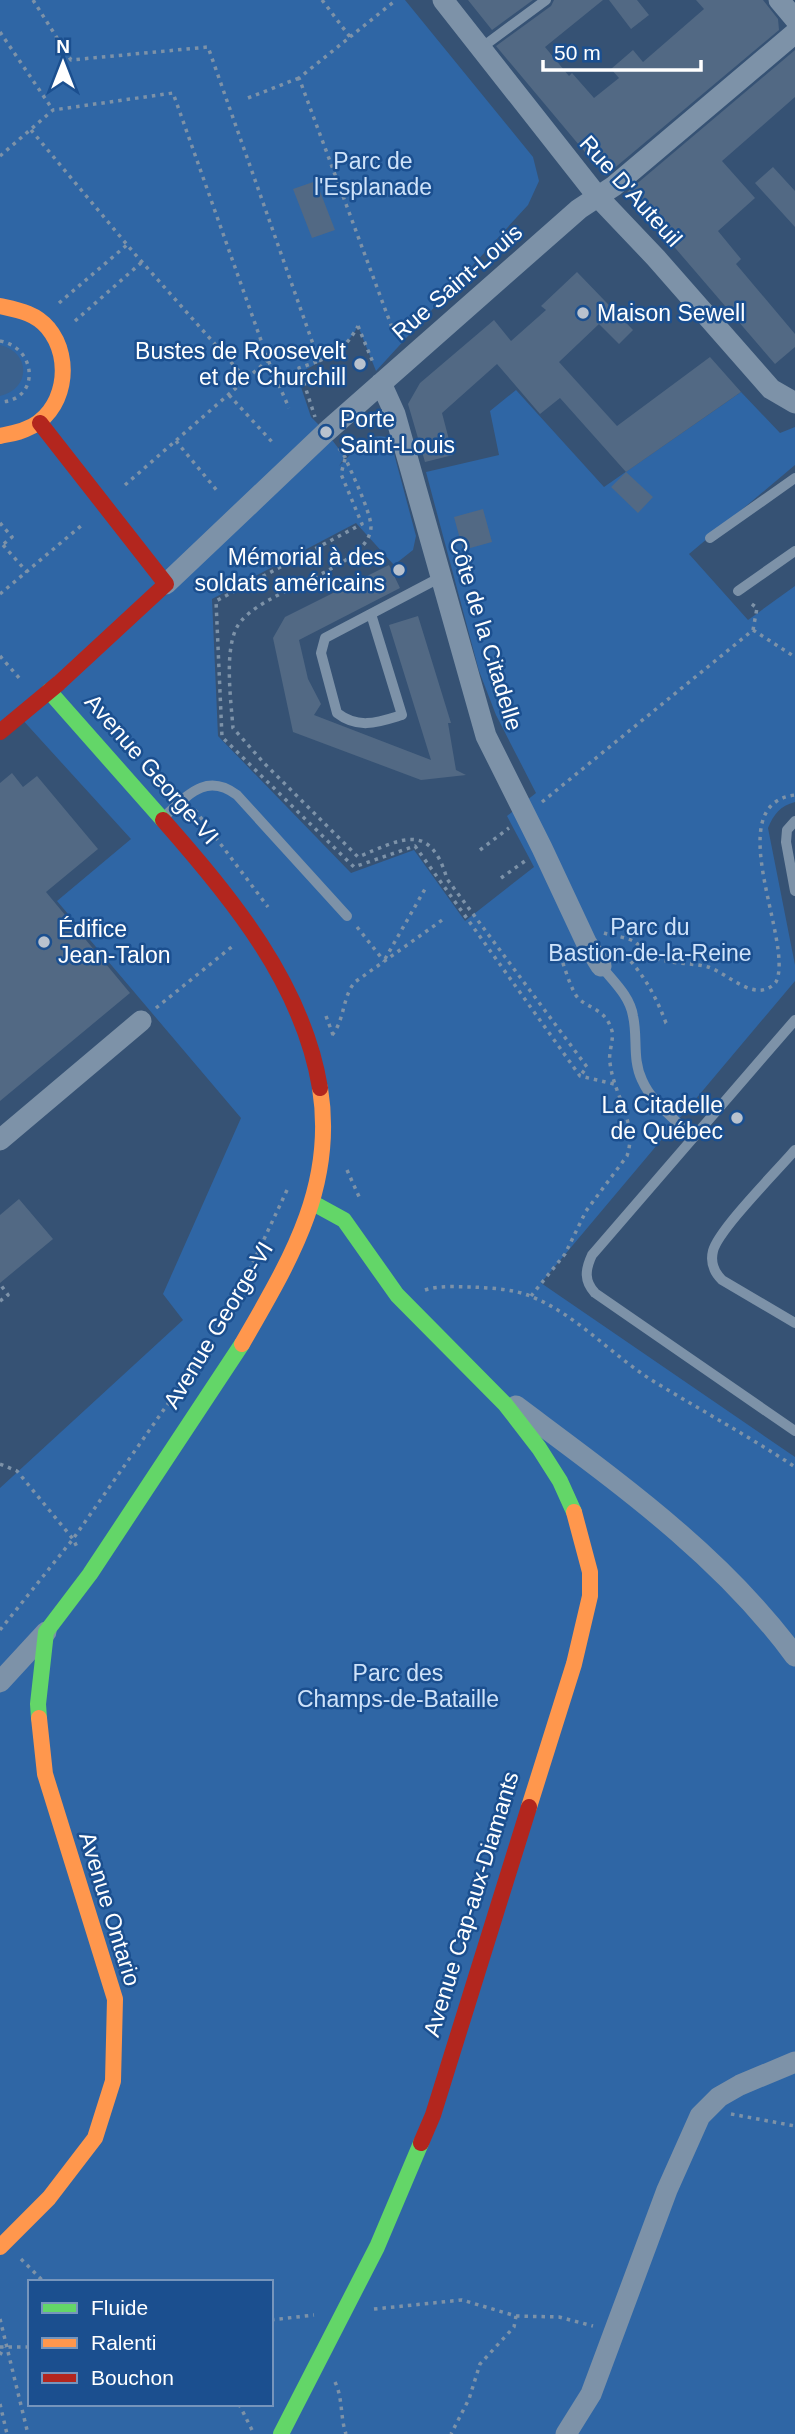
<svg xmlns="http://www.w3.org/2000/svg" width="795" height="2434" font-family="Helvetica,sans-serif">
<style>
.green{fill:#2f66a5;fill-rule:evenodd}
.water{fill:#3b618d}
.building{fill:#526984}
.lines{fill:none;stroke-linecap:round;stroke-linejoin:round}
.path{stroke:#7d92a8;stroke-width:3.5;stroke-dasharray:3.5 5;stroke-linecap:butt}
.lane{stroke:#7d92a8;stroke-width:10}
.street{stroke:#7d92a8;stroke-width:21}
.fast{stroke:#63d668;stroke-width:16}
.slow{stroke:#ff974d;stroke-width:16}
.jam{stroke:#b3261e;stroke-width:16}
.poi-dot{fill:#b9c2ce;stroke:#1b4f8f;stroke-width:2.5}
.labels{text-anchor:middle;stroke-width:5;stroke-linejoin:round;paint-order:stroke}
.park-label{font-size:23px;fill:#cfe3fa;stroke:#1b4f8f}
.street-label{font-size:23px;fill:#fff;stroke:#1b4f8f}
.poi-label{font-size:23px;fill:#fff;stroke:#1b4f8f;text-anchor:start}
</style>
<rect width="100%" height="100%" fill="#365274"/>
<!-- green -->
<path class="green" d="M 0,0 L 405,0 L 533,157 L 539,181 L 528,205 L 376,371 L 358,326 C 343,354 322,359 297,375 L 311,417 L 326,432 L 345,457 L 339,466 C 353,454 365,432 386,437 L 392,446 L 416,536 L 413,550 L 394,565 L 356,523 L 212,599 L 218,736 L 351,873 L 414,850 L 465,921 L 534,867 L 507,816 L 536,793 L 496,715 L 479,671 L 426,472 L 499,455 L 490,411 L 516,390 L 604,487 L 741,392 L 780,433 L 795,427 L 795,465 L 689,554 L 748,620 L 795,586 L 795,802 C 780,806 774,814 768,828 L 795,965 L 795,981 L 541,1283 L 795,1457 L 795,2434 L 0,2434 L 0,1488 L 183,1320 L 163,1294 L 241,1118 L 57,901 L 131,839 L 20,717 L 0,732 ZM 30,2282 L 271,2282 L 271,2404 L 30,2404 Z"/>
<!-- water -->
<path class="water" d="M 0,345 C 31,352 31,389 0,396 Z"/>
<!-- building -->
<path class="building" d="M 468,0 L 533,0 L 492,30 Z
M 554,0 L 603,0 L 545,47 L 569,76 L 572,73 L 594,98 L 619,78 L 611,69 L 633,50 L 643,62 L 704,9 L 696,0 L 763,0 L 778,19 L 779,30 L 605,176 L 496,46 L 551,6 Z
M 609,0 L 637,0 L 649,15 L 631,29 Z
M 795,50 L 795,97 L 722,161 L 755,198 L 718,231 L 741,259 L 736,264 L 795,334 L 795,347 L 775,364 L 627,192 Z
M 773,167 L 795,191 L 795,227 L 755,183 Z
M 316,181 L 335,230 L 312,238 L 293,189 Z
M 577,272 L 633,330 L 619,344 L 599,324 L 559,362 L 617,426 L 710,357 L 741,392 L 626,472 L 560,398 L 540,414 L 497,364 L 442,413 L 453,455 L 425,462 L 408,404 L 420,383 L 494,320 L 511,341 L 546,310 L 541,306 Z
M 626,472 L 653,497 L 638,513 L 611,487 Z
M 483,509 L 492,542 L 463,550 L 454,517 Z
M 389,565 L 400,588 L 299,640 L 308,679 L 321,704 L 314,715 L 431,760 L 389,625 L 418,616 L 451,723 L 448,723 L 456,770 L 466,775 L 421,780 L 293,732 L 273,638 L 285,617 Z
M 12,773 L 23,787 L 37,776 L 98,849 L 46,892 L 130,993 L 0,1101 L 0,783 Z
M 19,1199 L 53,1239 L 0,1283 L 0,1215 Z"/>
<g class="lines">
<!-- path -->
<path class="path" d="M 33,0 L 71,60 L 208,47 L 319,361 L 299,368 L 315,417
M 322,0 L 350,37 L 299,78 L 394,333
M 0,32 L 53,110
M 350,37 L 396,0
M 248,98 L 299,78
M 31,130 L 134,253 L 246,379
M 0,156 L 53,110 L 173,93 L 268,360 L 289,408
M 59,303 L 128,244
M 75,321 L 142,262
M 358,326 L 374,365
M 0,341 C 38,348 40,401 0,402
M 319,361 C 339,351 347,346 358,326
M 229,395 L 273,443
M 176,441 L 219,493
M 339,448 L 345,457 C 351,472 371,512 371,527 C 369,570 258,589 237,627 C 224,651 231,701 233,728 L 263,762 L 358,857 C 400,840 430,820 447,879 L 587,1067 L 580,1076
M 345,459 L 341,474 L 362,524 L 216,601 L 222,737 L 354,867 L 415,846 L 580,1076 L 614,1084
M 125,485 L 268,360
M 0,523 L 12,537 L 0,547
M 3,545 L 27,572
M 0,594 L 82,525
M 753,630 L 795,657
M 0,656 L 20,679
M 542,802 L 753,630 L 757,608 L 749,602
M 195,810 L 268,907
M 480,850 L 509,828
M 501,878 L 525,861
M 357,927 L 384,961
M 604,933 C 613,936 627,937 635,942 C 644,949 649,957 661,960 C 676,964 693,963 708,967 C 728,973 756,1005 776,982 C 795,943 718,804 795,795
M 619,949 C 642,971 655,994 666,1023 L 670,1026
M 385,959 L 425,889
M 156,1008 L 234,945
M 326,1016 L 333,1035
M 332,1035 C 345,1020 342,997 355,982 L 445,918
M 347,1170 L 361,1201
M 425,1290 C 440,1285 457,1287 472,1287 C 491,1288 513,1289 530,1296 C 578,1315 614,1358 658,1384 C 704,1412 750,1437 795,1467
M 531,1296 L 565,1254 L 586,1211 L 627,1156 C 638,1123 614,1096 610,1063 C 608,1053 614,1040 612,1031 C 606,1009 589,1009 578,998 C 571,990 565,968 561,958 L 570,952
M 0,1301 L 8,1295 L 0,1284
M 235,1301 L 288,1188
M 0,1464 L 17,1471 L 73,1539 L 77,1547
M 0,1630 L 73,1539 L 212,1341
M 731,2114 L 795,2126
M 21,2259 L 44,2282
M 374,2309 L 462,2300 L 516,2316 L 514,2327 L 480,2364 L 469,2399 L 451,2434
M 516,2316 L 559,2317 L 593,2326
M 0,2319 L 28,2434
M 271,2320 L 314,2315
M 0,2347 L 30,2347
M 0,2355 L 4,2347
M 335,2382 C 343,2398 340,2417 346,2434
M 0,2404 L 7,2434
M 239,2404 L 254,2434"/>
<!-- lane -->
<path class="lane" d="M 481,48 L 546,0
M 710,538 L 795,478
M 738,591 L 795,551
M 371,614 L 402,715 C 379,722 359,730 337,713 L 321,653 L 325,638 L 441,577
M 164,817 C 188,795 206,772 237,795 L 347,916
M 795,821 L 787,830 L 786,842 L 795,891
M 601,966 C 613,981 630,996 633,1016 C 638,1038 632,1059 642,1080 C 653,1105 675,1117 691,1137
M 795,1020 L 592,1255 C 585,1270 584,1281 595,1293 L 795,1431
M 795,1150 C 778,1170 718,1230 713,1251 C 710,1263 714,1272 722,1280 L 795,1323"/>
<!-- street -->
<path class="street" d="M 443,0 L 598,197 L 656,258 L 771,389 L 795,403
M 779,0 L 795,19
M 381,383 L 395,414 L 486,736 L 542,848 L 586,942 L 601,966
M 166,584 L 326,432 L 579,209 L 614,186 L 795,33
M 0,1140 L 141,1021
M 516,1406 C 616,1481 720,1554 795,1656
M 0,1682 L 46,1632
M 566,2434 L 591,2394 L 667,2190 L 700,2116 L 719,2097 L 740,2085 L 795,2062"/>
<!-- fast -->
<path class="fast" d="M 49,691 L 163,820
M 313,1203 L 344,1220 L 397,1295 L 505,1404 L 539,1448 L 560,1481 L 574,1512
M 39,1718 L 38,1704 L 46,1632 L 90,1574 L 242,1344
M 281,2434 L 377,2247 L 421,2143"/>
<!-- slow -->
<path class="slow" d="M 0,306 C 18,310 36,313 48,328 C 74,359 65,414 26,429 C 18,433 8,434 0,436
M 242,1344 C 289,1262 336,1187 320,1088
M 529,1807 L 574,1664 L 590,1596 L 590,1572 L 574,1512
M 0,2247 L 49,2198 L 95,2138 L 113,2081 L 115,1999 L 45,1774 L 39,1718"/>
<!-- jam -->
<path class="jam" d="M 0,732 L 59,683 L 166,584 L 40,423
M 163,820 C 231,897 303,984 320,1088
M 421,2143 L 433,2115 L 529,1807"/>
</g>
<!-- markers -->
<g class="poi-dot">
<circle cx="583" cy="313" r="7"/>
<circle cx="360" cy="364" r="7"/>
<circle cx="326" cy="432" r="7"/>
<circle cx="399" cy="570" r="7"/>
<circle cx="44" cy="942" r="7"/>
<circle cx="737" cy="1118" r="7"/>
</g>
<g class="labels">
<!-- park labels -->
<g class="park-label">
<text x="373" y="169">Parc de<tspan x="373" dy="26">l'Esplanade</tspan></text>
<text x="650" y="935">Parc du<tspan x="650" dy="26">Bastion-de-la-Reine</tspan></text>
<text x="398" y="1681">Parc des<tspan x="398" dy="26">Champs-de-Bataille</tspan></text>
</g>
<!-- street labels -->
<g class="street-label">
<text transform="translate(631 191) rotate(48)" y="8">Rue D'Auteuil</text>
<text transform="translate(457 282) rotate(-41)" y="8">Rue Saint-Louis</text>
<text transform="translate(486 634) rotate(73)" y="8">Côte de la Citadelle</text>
<text transform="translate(152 769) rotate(49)" y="8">Avenue George-VI</text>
<text transform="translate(218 1325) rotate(-59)" y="8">Avenue George-VI</text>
<text transform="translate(471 1904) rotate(-73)" y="8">Avenue Cap-aux-Diamants</text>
<text transform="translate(110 1909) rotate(73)" y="8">Avenue Ontario</text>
</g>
<!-- poi labels -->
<g class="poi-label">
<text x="597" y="321">Maison Sewell</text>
<text x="346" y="359" text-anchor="end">Bustes de Roosevelt<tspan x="346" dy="26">et de Churchill</tspan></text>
<text x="340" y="427">Porte<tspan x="340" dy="26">Saint-Louis</tspan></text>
<text x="385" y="565" text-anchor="end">Mémorial à des<tspan x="385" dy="26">soldats américains</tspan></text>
<text x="58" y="937">Édifice<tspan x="58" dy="26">Jean-Talon</tspan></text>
<text x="723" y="1113" text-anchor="end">La Citadelle<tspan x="723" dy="26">de Québec</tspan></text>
</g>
</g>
<!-- legend -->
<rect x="28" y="2280" width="245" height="126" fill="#1b4f8f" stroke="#7695bc" stroke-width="2"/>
<rect x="42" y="2303" width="35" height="10" fill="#63d668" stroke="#7695bc" stroke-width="2"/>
<text x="91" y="2315" font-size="21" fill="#ffffff">Fluide</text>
<rect x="42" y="2338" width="35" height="10" fill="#ff974d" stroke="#7695bc" stroke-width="2"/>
<text x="91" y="2350" font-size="21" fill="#ffffff">Ralenti</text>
<rect x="42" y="2373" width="35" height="10" fill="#b3261e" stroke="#7695bc" stroke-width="2"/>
<text x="91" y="2385" font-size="21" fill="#ffffff">Bouchon</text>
<!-- north arrow -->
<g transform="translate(63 63)" stroke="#1b4f8f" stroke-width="5" paint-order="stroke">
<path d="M0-5L12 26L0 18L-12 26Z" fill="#ffffff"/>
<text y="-10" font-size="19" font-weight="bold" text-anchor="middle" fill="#ffffff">N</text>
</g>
<!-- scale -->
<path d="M543 60v10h158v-10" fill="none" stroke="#ffffff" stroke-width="3.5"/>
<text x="554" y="60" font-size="21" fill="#ffffff" stroke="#1b4f8f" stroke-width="5" paint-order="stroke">50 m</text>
</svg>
